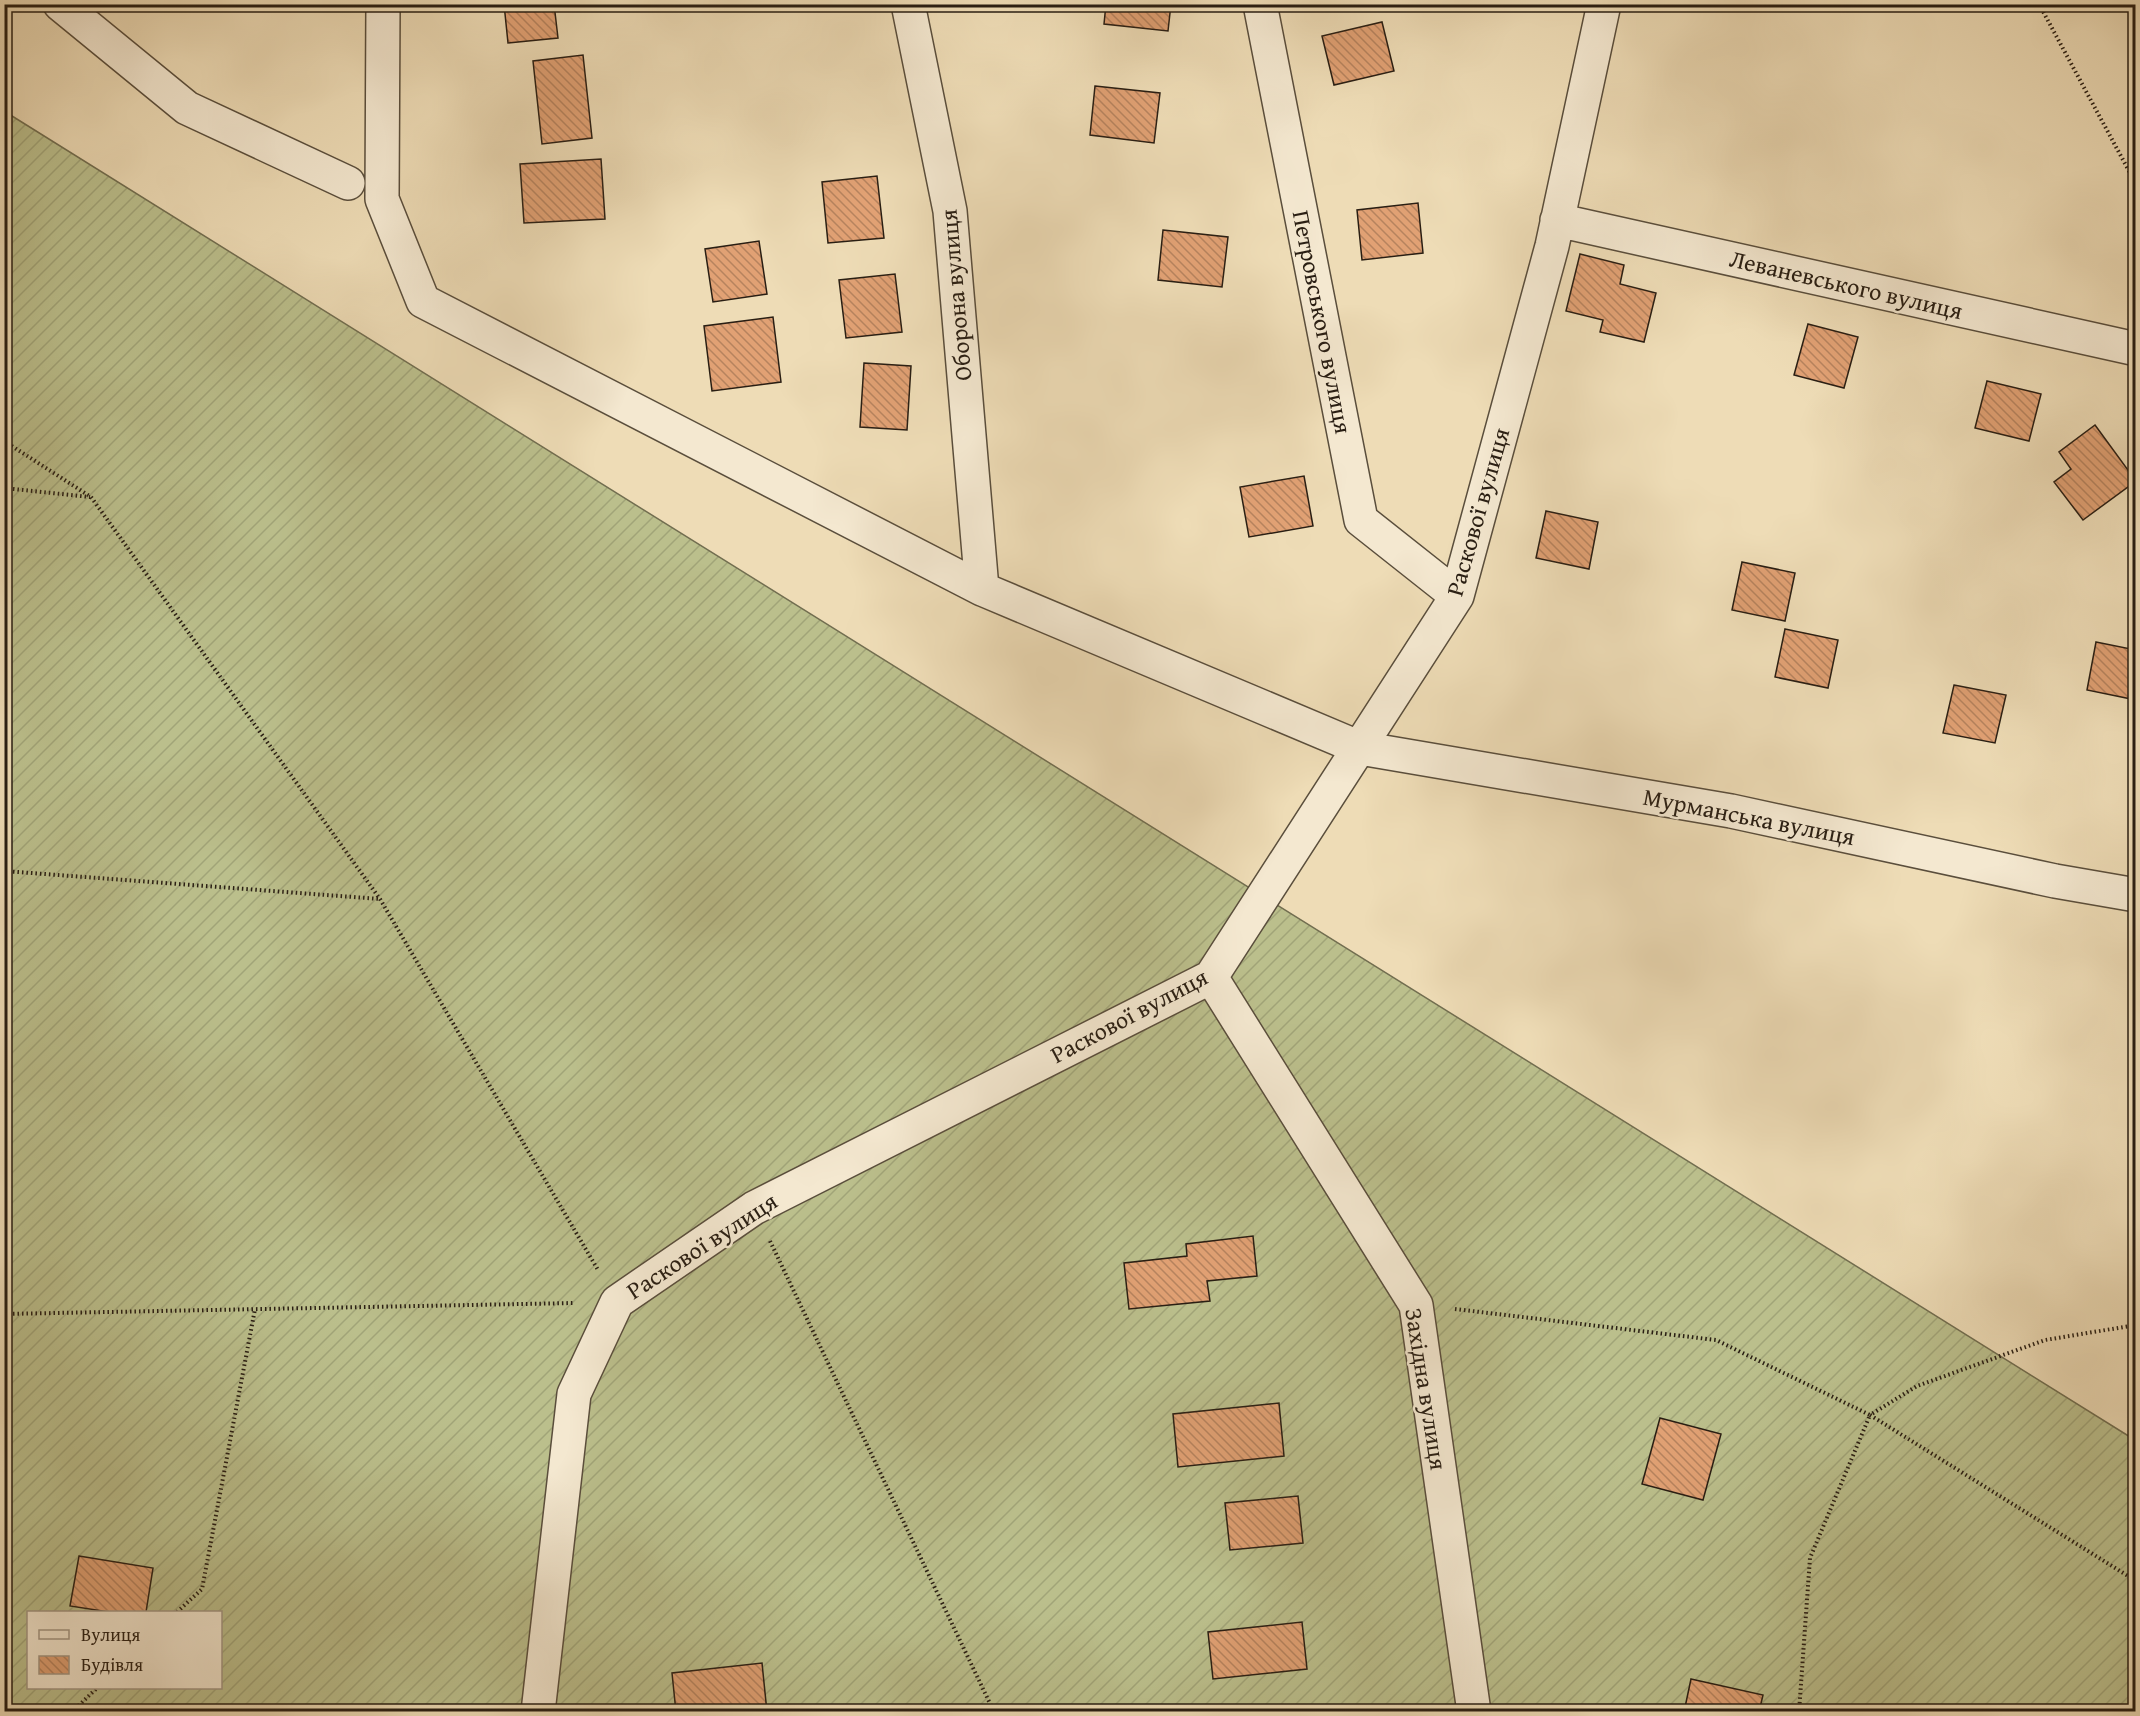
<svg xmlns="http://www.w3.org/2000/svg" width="2140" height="1716" font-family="'Gentium Book Plus',serif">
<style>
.garden{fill:url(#garden-furrows);stroke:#726e50;stroke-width:1.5;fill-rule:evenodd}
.building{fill:url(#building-back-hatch);stroke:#291e13;stroke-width:1.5}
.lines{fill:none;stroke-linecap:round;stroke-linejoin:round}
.street-casing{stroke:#5a4e3c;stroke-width:36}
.path{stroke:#291e13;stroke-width:4;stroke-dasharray:1.5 3;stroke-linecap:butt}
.street{stroke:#f4e8d0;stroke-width:33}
.labels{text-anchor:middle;stroke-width:5;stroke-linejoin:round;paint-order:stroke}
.street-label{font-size:24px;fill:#291e13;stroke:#f4e8d0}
</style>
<defs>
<pattern id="garden-furrows" width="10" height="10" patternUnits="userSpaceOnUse" patternTransform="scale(1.5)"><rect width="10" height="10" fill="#bbbf8c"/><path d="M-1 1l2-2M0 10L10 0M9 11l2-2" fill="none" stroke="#a1a478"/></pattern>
<pattern id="building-back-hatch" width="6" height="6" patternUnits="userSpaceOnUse" patternTransform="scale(1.5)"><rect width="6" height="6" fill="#e1a174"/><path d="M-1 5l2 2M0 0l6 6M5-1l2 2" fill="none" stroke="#b6835e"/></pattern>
</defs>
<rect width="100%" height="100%" fill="#eedcb6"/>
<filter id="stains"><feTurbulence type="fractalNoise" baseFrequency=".00333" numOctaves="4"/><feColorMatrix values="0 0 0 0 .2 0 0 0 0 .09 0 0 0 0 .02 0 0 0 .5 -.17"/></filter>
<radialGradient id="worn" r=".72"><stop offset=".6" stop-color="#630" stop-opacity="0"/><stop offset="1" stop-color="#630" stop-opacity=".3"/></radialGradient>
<!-- garden -->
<path class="garden" d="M 4,111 L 2135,1440 L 2135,1711 L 5,1711 ZM 28,1612 L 220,1612 L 220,1688 L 28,1688 Z"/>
<!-- building -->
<path class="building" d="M 504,4 L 554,4 L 558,38 L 508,43 Z
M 1106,4 L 1171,4 L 1168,31 L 1104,24 Z
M 1382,22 L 1394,71 L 1334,85 L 1322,36 Z
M 583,55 L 592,138 L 542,144 L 533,61 Z
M 1095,86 L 1160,93 L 1154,143 L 1090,135 Z
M 601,159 L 605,219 L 524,223 L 520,164 Z
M 877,176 L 884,238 L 828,243 L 822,182 Z
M 1418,203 L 1423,253 L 1362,260 L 1357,210 Z
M 1163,230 L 1228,237 L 1222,287 L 1158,280 Z
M 759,241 L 767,294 L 713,302 L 705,249 Z
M 1580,254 L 1624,265 L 1620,284 L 1656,293 L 1644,342 L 1600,332 L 1603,320 L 1566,311 Z
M 895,274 L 902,332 L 846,338 L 839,280 Z
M 773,317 L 781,382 L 712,391 L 704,326 Z
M 1808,324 L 1858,337 L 1844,388 L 1794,375 Z
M 864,363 L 911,366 L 907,430 L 860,427 Z
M 1987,381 L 2041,394 L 2029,441 L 1975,428 Z
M 2095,425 L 2136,481 L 2083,520 L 2054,482 L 2071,469 L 2059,452 Z
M 1304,476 L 1313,526 L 1249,537 L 1240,487 Z
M 1546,511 L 1598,522 L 1589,569 L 1536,558 Z
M 1742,562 L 1795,573 L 1785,621 L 1732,610 Z
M 1785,629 L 1838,640 L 1828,688 L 1775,677 Z
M 2096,642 L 2136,650 L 2136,700 L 2087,690 Z
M 1954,685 L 2006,695 L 1995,743 L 1943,733 Z
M 1253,1236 L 1257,1276 L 1207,1281 L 1210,1301 L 1129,1309 L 1124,1263 L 1187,1256 L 1186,1244 Z
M 1279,1403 L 1284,1456 L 1178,1467 L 1173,1414 Z
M 1660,1418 L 1721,1434 L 1703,1500 L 1642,1484 Z
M 1298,1496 L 1303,1543 L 1230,1550 L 1225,1503 Z
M 79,1556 L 153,1568 L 146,1612 L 109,1612 L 70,1606 Z
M 1302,1622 L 1307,1669 L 1213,1679 L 1208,1632 Z
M 762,1663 L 767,1712 L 676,1712 L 672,1673 Z
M 1691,1679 L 1763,1695 L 1759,1712 L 1684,1712 Z"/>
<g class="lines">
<!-- street casing -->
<g class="street-casing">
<path id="street" d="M 60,4 L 187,108 L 348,183
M 383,4 L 382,199 L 423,301 L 982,589 L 1360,748 L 1731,811 L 2055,881 L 2136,895
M 908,4 L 950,211 L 982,589
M 1260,4 L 1361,520 L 1457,596
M 1557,220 L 2136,349
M 1211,977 L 1416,1305 L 1474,1712
M 538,1712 L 574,1394 L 617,1302 L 754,1208 L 1211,977 L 1457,596 L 1552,246 L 1604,4"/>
</g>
<!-- path -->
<path class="path" d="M 2039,4 L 2136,184
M 4,441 L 91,497 L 380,899 L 598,1270
M 4,488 L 90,497
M 4,871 L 380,899
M 770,1241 L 994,1712
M 1455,1309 L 1716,1340 L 1870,1415 L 1810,1558 L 1799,1712
M 4,1314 L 574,1303
M 2136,1325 L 2045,1340 L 1917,1386 L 1870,1415 L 2136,1581
M 177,1612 L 202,1589 L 255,1309
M 72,1712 L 97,1688"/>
<!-- street -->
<use href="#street" class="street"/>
</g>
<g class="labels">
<!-- street labels -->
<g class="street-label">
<text transform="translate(1846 285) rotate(13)" y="8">Леваневського вулиця</text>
<text transform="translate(956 295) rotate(-95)" y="8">Оборона вулиця</text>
<text transform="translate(1322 322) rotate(79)" y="8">Петровського вулиця</text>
<text transform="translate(1478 512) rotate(-74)" y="8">Раскової вулиця</text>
<text transform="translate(1749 817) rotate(11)" y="8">Мурманська вулиця</text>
<text transform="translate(1129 1016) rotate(-28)" y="8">Раскової вулиця</text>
<text transform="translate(702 1246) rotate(-33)" y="8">Раскової вулиця</text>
<text transform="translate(1426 1389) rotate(81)" y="8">Західна вулиця</text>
</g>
</g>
<!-- margin -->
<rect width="2140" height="1716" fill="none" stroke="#eedcb6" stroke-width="24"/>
<rect x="6" y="6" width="2128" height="1704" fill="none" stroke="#291e13" stroke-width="3"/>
<rect x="12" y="12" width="2116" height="1692" fill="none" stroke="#291e13" stroke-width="1.5"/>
<!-- legend -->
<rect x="27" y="1611" width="195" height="78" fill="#f4e8d0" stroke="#a39784" stroke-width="1.5"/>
<rect x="39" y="1630" width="30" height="9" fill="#f4e8d0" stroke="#a39784" stroke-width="1.5"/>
<text x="81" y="1641" font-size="18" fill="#291e13">Вулиця</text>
<rect x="39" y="1656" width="30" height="18" fill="url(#building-back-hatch)" stroke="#a39784" stroke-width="1.5"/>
<text x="81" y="1671" font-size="18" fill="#291e13">Будівля</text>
<rect width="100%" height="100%" filter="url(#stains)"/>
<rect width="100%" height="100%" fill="url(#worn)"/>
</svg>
